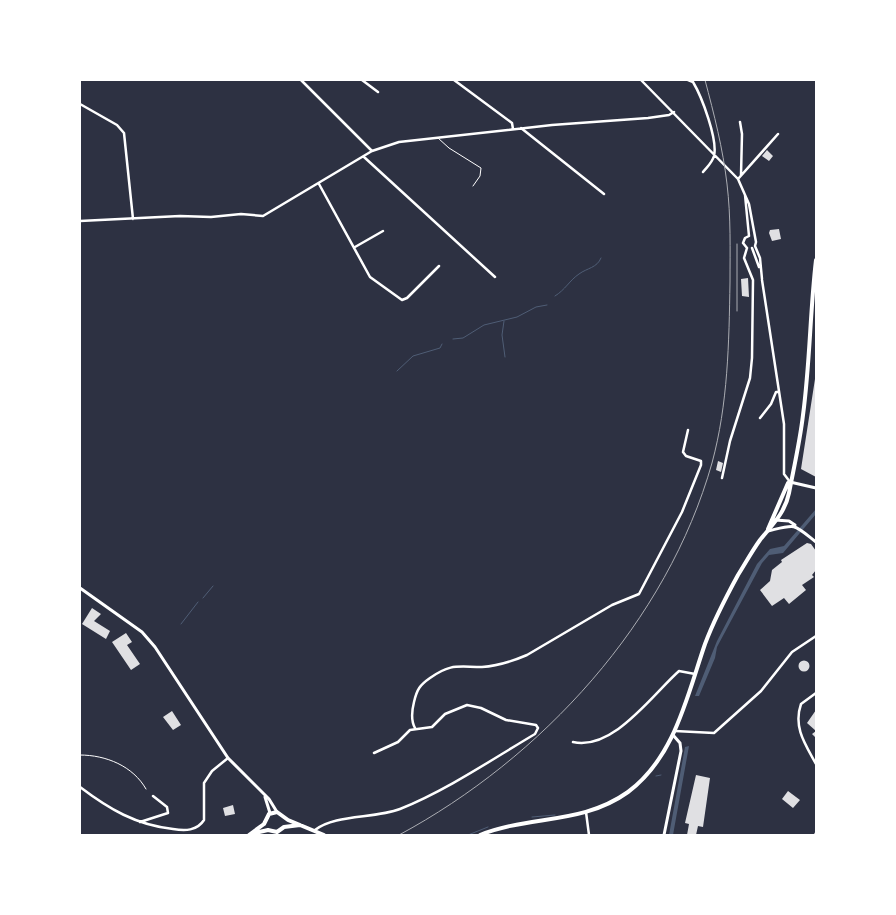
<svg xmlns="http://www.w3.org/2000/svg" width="896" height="915" font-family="'Noto Sans',sans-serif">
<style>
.water{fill:#4f5d75}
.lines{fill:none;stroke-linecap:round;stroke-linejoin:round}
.stream{stroke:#4f5d75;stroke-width:1}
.building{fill:#e0e0e3}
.service{stroke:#fff;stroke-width:1}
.minor{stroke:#fff;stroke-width:2.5}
.tertiary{stroke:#fff;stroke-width:3}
.secondary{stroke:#fff;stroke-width:3}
.primary{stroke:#fff;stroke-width:4}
.rail{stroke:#abadb3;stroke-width:1}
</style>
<rect width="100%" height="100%" fill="#2d3142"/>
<!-- water -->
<path class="water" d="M 816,509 L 816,514 L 783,553 L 769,555 L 762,563 L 717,647 L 715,658 L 699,696 L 695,696 L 717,641 L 757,564 L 770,549 L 784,546 Z
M 689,746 L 673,835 L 669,835 L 685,747 Z"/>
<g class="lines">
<!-- stream -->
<path class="stream" d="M 555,296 C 565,290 570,280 579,274 C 587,268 597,268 601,258
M 504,321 L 502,335 L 505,357
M 453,339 L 463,338 L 484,325 L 517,317 L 536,307 L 547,305
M 397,371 L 413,356 L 440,348 L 442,344
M 203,598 L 213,586
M 181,624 L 198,602
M 656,776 L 661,775
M 532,817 L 555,815
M 468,835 L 488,827"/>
</g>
<!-- building -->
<path class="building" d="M 767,150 L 773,156 L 769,161 L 762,156 Z
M 779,229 L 781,239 L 772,241 L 769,233 L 770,230 Z
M 748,278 L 749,297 L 742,296 L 741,279 Z
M 815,379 L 816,379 L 816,477 L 801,469 Z
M 718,461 L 723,463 L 721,472 L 716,470 Z
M 807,543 L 811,544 L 816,551 L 816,570 L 812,575 L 814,577 L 802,585 L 806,590 L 789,604 L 784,598 L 772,606 L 760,590 L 770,581 L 772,570 L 782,562 L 781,560 Z
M 92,608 L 101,614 L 94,621 L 110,631 L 106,639 L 82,624 Z
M 126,633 L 132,642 L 127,645 L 140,664 L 131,670 L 112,642 Z
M798.5 666a5.5 5.5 0 1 1 11 0a5.5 5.5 0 1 1-11 0Z
M 816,710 L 816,738 L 812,734 L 816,731 L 807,723 Z
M 172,711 L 181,725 L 173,730 L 163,717 Z
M 696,775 L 710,778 L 703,827 L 698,826 L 696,835 L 687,835 L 689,824 L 685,823 Z
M 788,791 L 800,800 L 793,808 L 782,799 Z
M 233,805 L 235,814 L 225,816 L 223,808 Z"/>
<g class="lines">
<!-- service -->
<path class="service" d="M 438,138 L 449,148 L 481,168 L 480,176 L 473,186
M 80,755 C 106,755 133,766 146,789"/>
<!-- minor -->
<path class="minor" d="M 301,80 L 372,151
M 362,80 L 378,92
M 454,80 L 512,123 L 513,129
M 641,80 L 738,179 L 749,204 L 756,242 L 755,246 L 760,258 L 762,279
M 688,80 L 693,82 C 702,97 718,140 714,156 C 712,163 707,167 703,172
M 80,104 L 117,125 L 124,133 L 133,219
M 740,122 L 742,134 L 741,175
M 521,128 L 604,194
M 364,157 L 495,277
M 738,179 L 778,134
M 319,184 L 370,277 L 402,300 L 407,298 L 439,266
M 745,195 L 749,236 L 745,238 L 743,243 L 747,248
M 80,221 L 180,216 L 211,217 L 241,214 L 263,216 L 372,151 L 399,142 L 552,125 L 648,118 L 669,115 L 674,112
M 355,247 L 383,231
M 752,248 L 759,267
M 762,280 L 784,424 L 784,474 L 790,482
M 760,418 L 771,404 L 776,392 L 779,392
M 722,478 L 730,441 L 750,378 L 752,358 L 753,280 L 744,258 L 747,248
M 816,693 L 801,704 C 793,727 805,744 816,764
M 415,728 C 411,721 412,710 414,702 C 417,689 420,685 430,678 C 451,663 458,667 482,667 C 497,666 513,661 527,655 L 612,605 L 639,594 L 682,512 L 701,465 L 701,461 L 686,456 L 683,452 L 688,430
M 675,731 L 714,733 L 761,691 L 792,652 L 816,636
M 573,742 C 613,751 652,695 679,671 L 695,674
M 80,787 C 109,809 136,825 173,829 C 185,831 197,831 204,820 L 204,783 L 212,771 L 228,758
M 586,812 L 589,835
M 140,822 L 168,813 L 167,807 L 153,796
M 315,830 C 335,814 374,819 400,809 C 447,790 491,760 535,734 L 538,728 L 536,725 L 506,720 L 481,708 L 467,705 L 445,714 L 432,727 L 410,730 L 398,742 L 374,753
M 815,835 L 816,833"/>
<!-- tertiary -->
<path class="tertiary" d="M 80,588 L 142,632 L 155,647 L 228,758 L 269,799 L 277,812
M 265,797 L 270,813"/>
<!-- secondary -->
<path class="secondary" d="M 790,482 L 816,488
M 775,520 L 789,521 L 795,525
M 768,531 C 797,524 792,523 816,542
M 664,835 L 681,751 L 680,743 L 673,735"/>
<!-- primary -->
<path class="primary" d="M 768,529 L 788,483
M 255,833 L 268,830 L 277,832 L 284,827 L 300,825
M 249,835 L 264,824 L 269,814 L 277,812 L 288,820 L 324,835
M 480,835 C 530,815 582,825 628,792 C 675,757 687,696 705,644 C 714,620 726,597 738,575 C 745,564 752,551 760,540 C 772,525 785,513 789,493 C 794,467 800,441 803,415 C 810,363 810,311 816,260"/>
<!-- rail -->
<path class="rail" d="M 737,311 L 737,244
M 399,835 C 542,758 667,622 712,463 C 728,404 729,343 730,282 C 730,250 731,217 727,184 C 723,149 714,114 705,80"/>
</g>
<!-- border -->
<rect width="896" height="915" fill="none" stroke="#ffffff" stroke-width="162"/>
</svg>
